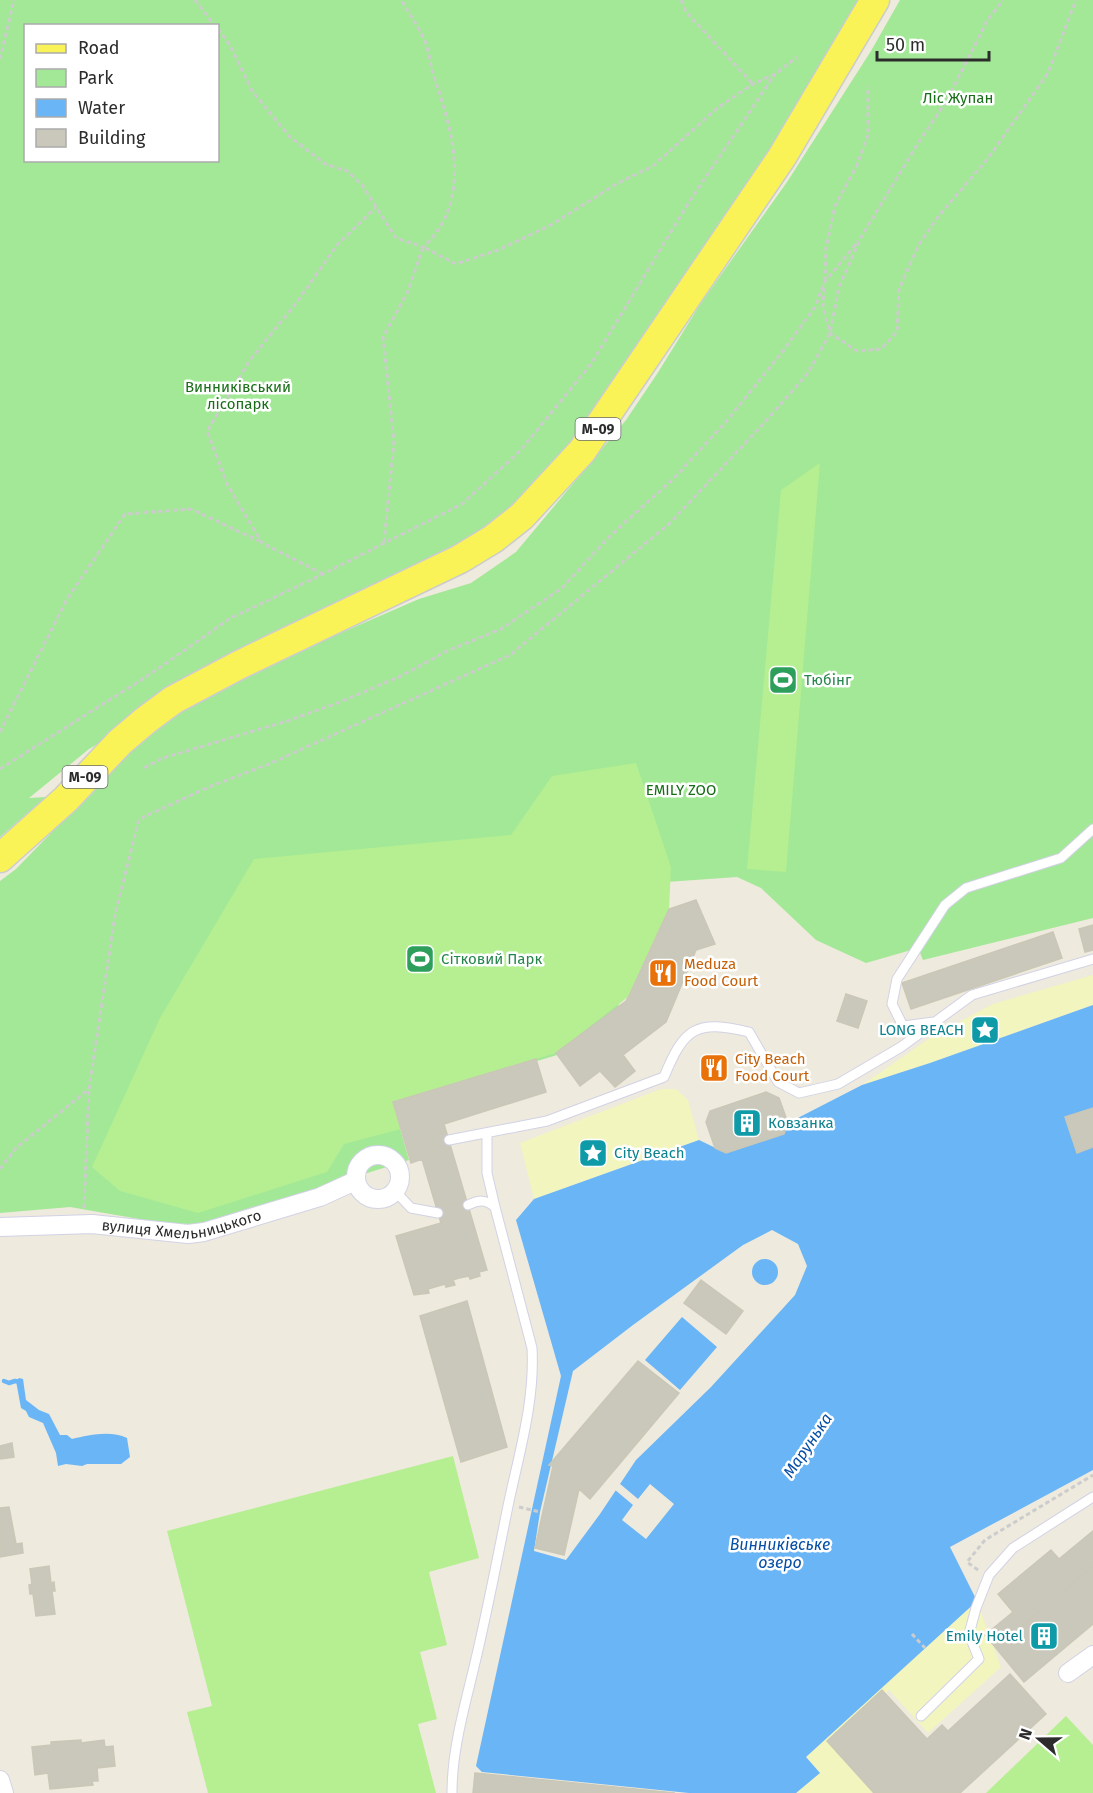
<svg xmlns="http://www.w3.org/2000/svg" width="1093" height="1793" font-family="'Fira Sans',sans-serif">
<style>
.green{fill:#a2e896;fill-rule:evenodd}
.sand{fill:#f2f5be}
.pitch{fill:#b5ef92}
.water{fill:#6ab5f6;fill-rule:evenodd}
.pier{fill:#eeeadd}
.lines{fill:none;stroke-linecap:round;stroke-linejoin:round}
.stream{stroke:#6ab5f6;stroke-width:4.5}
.building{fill:#c9c8bb;stroke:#cac7b6;stroke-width:1.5}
.lane-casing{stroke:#d2d2e5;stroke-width:11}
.street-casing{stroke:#d2d2e5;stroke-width:20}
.primary-casing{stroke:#ccc;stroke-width:31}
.path{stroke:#ccc;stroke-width:3;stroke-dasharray:4.5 3;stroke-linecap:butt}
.lane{stroke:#fff;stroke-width:9}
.street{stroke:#fff;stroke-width:18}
.primary{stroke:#f9f357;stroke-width:28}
.labels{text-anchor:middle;stroke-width:5;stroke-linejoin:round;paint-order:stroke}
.shield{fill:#fff;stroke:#6b6b6b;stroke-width:1.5}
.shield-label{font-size:14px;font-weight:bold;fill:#2c2c2c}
.park-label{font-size:15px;fill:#176e16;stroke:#fff}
.leisure-label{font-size:15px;fill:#27864d;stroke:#fff;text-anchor:start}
.food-label{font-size:15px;fill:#c56008;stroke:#fff;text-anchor:start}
.culture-label{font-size:15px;fill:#0d838f;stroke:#fff;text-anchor:end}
.street-label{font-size:15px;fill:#2c2c2c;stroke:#fff}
.water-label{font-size:16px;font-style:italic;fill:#054ea6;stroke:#fff}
</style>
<rect width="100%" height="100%" fill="#eeeadd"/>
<!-- green -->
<path class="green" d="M 0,0 L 868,0 L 808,99 L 602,402 L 547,472 L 502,515 L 458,548 L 281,638 L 89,749 L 29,798 L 46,797 L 0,837 ZM 26,26 L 218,26 L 218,160 L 26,160 Z
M 900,0 L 1093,0 L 1093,918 L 923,960 L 918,948 L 866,963 L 816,940 L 761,888 L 737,877 L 666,882 L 617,1009 L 557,1055 L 393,1104 L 409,1160 L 191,1228 L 70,1207 L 0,1213 L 0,881 L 16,869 L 85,798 L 89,797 L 156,722 L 276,661 L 419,599 L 471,583 L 516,552 L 626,420 L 657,374 L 701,303 L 787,182 L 871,51 Z"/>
<!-- sand -->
<path class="sand" d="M 1093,975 L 1093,1005 L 930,1063 L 862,1085 L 933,1036 L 993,1004 Z
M 661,1089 L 676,1089 L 688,1100 L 699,1140 L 534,1199 L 520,1143 Z
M 977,1601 L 1001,1667 L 928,1733 L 889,1690 L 829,1744 L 873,1793 L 796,1793 L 820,1773 L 806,1757 Z"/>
<!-- pitch -->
<path class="pitch" d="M 820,463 L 786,872 L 747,869 L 781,490 Z
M 636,763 L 671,867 L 669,909 L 629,996 L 556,1053 L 393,1102 L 401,1129 L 344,1144 L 327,1172 L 198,1213 L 120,1191 L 92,1167 L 160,1018 L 254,859 L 511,835 L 552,776 Z
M 453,1456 L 479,1558 L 429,1572 L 447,1645 L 420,1652 L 437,1719 L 418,1724 L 436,1793 L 208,1793 L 187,1712 L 212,1706 L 167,1531 Z
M 1066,1716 L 1093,1745 L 1093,1793 L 986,1793 Z"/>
<!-- water -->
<path class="water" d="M 1093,1005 L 1093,1470 L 950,1547 L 977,1601 L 806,1757 L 820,1773 L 796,1793 L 689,1793 L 482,1772 L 476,1766 L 561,1376 L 516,1220 L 534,1199 L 699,1140 L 726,1153 L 784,1134 L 788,1123 L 862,1085 L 930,1063 ZM 772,1230 L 798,1244 L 807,1266 L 795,1295 L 711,1387 L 636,1460 L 600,1514 L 566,1560 L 534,1551 L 540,1512 L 573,1371 L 633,1325 L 743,1245 Z
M752 1272a13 13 0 1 1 26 0a13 13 0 1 1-26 0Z
M 682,1317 L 717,1347 L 680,1390 L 645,1360 Z
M 19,1378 L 23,1379 L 26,1400 L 39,1410 L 49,1414 L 60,1435 L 67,1435 L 72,1439 C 88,1435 111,1430 127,1438 L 130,1457 L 121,1464 L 87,1464 L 82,1466 L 66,1464 L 58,1466 L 56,1453 L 43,1423 L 29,1417 L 26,1411 L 21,1408 L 16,1381 Z"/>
<!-- pier -->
<path class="pier" d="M 619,1483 L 638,1499 L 650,1484 L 674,1504 L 646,1539 L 622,1520 L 633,1505 L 614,1489 Z"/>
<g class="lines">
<!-- stream -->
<path class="stream" d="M 4,1381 L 9,1383 L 15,1381 L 21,1382"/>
</g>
<!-- building -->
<path class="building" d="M 696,900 L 715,944 L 696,950 L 666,1022 L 623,1055 L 635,1071 L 615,1087 L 600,1071 L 580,1086 L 556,1053 L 626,1001 L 629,996 L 669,909 Z
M 1093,925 L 1093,950 L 1085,952 L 1079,929 Z
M 1053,932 L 1062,958 L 911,1009 L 902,983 Z
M 846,994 L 867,1001 L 858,1028 L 837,1021 Z
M 536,1059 L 546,1092 L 444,1124 L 487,1270 L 479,1272 L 480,1276 L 470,1279 L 469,1276 L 459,1278 L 453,1280 L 455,1285 L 446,1287 L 445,1284 L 428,1289 L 429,1293 L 414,1295 L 396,1236 L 441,1223 L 422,1159 L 411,1163 L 393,1102 Z
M 766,1092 L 779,1098 L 788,1123 L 784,1134 L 726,1153 L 715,1148 L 706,1122 L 710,1111 Z
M 1093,1108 L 1093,1147 L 1077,1153 L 1065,1117 Z
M 701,1280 L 743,1311 L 726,1334 L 684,1303 Z
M 467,1301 L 507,1447 L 461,1462 L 420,1316 Z
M 638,1361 L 679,1393 L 590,1499 L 579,1489 L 564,1555 L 535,1548 L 553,1466 L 549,1465 Z
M 12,1443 L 14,1457 L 0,1459 L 0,1446 Z
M 9,1507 L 16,1544 L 22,1543 L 23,1553 L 0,1557 L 0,1508 Z
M 1093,1531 L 1093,1566 L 996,1648 L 985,1635 L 1013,1612 L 998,1594 L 1051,1550 L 1059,1559 Z
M 49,1566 L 51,1583 L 54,1582 L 55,1591 L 52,1591 L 55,1614 L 36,1616 L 33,1594 L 30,1594 L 29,1585 L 32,1584 L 30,1569 Z
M 1093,1566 L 1093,1624 L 1024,1682 L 996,1648 Z
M 1010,1674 L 1046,1714 L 960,1793 L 874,1793 L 827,1741 L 882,1690 L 927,1739 L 942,1725 L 948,1731 Z
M 81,1740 L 81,1743 L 104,1740 L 105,1747 L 113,1746 L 115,1766 L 97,1768 L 98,1781 L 92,1781 L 93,1785 L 50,1789 L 48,1773 L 35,1775 L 32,1747 L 51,1745 L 51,1742 Z
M 475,1773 L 675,1793 L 473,1793 Z"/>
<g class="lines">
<!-- lane casing -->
<g class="lane-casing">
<path id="lane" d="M 934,1022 L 903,1026 L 892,1004 L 897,979 L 945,905 L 966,888 L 1061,858 L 1093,829
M 487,1133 L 487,1173 L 495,1207
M 449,1140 L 547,1121 L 664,1077 C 684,1028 696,1019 749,1032 L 778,1082 L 799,1093 L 838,1084 L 901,1047 L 972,995 L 1093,959
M 395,1191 L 411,1208 L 438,1213
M 921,1716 L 979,1659 L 969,1634 L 976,1608 L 989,1575 L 1013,1548 L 1093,1497
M 452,1793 C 452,1750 464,1709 474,1667 C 487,1613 497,1560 508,1506 C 519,1453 535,1402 532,1348 L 495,1207 C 485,1199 479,1200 468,1205"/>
</g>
<!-- street casing -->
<g class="street-casing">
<g id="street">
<circle cx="378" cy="1177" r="22"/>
<path id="s1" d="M 0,1227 L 92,1224 L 188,1234 L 204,1232 L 320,1197 L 355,1181"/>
<path d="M 1068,1673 L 1093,1655"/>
<path d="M 0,1780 L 4,1793"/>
</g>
</g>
<!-- primary casing -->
<g class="primary-casing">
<path id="primary" d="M 0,858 L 66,799 L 120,742 L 146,720 L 173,700 L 239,665 L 460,559 L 493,539 L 522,516 L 582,451 L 782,157 L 875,0"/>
</g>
<!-- path -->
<path class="path" d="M 195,0 L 215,26
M 681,0 L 686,12 L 753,84
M 218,29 L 230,45 L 252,91 L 290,137 L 325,164 L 347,171 L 362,185 L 396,238 L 423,247 C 472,203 454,134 435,80 C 430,67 430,52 424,39 C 418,26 409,13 401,0
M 0,59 L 14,0
M 825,281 L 826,248 L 835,206 L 857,165 L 868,135 L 868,86
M 824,288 L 823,307 L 830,333 L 857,351 L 881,349 L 897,332 L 899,289 L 918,246 L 937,218 L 989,157 L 1048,73 L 1076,0
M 384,542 L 394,442 L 383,337 L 408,291 L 423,247 L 456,264 L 498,250 L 549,226 L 618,183 L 653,166 L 716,109 L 753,84 L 775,74 L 797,57
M 323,574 L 262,543 L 227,484 L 207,431 L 250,360 L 297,302 L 337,245 L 376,207
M 0,732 L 67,599 L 125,514 L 191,509 L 259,541
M 144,768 L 163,758 L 287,721 L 340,702 L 401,676 L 447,651 L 501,629 L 562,588 L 609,537 L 673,479 L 725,423 L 783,351 L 815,307 L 824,283 L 858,241
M 0,769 L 152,673 L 229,619 L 323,574 L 462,504 L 520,451 L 591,364 L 689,202 L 775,74
M 0,1169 L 16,1148 L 89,1089 L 115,915 L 139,819 L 209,787 L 269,764 L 510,655 L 669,524 L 764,423 L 808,373 L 830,333 L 839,287 L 861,237 L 915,148 L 947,100 L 987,21 L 1003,0
M 84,1208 L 89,1089
M 519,1507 L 540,1512
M 978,1570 L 967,1562 L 985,1540 L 1093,1475
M 912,1634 L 925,1648"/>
<!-- lane -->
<use href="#lane" class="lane"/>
<!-- street -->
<use href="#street" class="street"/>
<!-- primary -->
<use href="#primary" class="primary"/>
</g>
<!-- icons -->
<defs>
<g id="stadium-square" transform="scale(1.5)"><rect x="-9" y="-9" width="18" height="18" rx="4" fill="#2e9e5b" stroke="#fff"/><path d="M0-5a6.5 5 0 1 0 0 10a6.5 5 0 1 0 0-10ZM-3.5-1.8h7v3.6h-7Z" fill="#fff"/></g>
<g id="restaurant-square" transform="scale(1.5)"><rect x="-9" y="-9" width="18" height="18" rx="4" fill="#e8710a" stroke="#fff"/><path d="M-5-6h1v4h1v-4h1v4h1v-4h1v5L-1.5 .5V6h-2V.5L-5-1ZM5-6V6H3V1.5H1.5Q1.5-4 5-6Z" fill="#fff"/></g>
<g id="sight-square" transform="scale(1.5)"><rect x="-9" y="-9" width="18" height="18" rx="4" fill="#0f9aa8" stroke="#fff"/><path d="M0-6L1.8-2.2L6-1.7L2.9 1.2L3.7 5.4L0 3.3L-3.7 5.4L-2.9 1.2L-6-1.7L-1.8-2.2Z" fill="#fff"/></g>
<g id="building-square" transform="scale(1.5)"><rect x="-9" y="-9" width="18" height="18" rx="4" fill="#0f9aa8" stroke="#fff"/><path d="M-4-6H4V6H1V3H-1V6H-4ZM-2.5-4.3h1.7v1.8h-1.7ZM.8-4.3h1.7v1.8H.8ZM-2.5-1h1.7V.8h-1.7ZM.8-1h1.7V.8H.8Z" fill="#fff"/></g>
</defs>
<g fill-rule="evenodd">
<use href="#stadium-square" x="783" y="680"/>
<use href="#stadium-square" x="420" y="959"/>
<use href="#restaurant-square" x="663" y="973"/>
<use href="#sight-square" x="985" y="1030"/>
<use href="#restaurant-square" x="714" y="1068"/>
<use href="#building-square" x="747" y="1123"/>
<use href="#sight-square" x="593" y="1153"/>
<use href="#building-square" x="1044" y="1636"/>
</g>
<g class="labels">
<!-- shield labels -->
<g class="shield">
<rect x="575.5" y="418" width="45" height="22" rx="4.5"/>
<rect x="62.5" y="766" width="45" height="22" rx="4.5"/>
</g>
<g class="shield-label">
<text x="598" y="434">М-09</text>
<text x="85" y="782">М-09</text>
</g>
<!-- park labels -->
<g class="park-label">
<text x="958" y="103">Ліс Жупан</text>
<text x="238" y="392">Винниківський<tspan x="238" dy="17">лісопарк</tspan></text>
<text x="681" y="795">EMILY ZOO</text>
</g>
<!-- leisure labels -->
<g class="leisure-label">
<text x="804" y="685">Тюбінг</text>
<text x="441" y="964">Сітковий Парк</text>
</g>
<!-- food labels -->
<g class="food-label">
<text x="684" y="969">Meduza<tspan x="684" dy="17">Food Court</tspan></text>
<text x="735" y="1064">City Beach<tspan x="735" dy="17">Food Court</tspan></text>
</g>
<!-- culture labels -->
<g class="culture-label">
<text x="964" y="1035">LONG BEACH</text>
<text x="768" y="1128" text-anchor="start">Ковзанка</text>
<text x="614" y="1158" text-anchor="start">City Beach</text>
<text x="1023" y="1641">Emily Hotel</text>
</g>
<!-- street labels -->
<g class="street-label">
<text dy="5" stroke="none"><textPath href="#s1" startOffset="183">вулиця Хмельницького</textPath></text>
</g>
<!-- water labels -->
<g class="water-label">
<text transform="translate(807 1445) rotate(-56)" y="6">Марунька</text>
<text x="780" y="1550">Винниківське<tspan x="780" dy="18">озеро</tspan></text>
</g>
</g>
<!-- legend -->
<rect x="24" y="24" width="195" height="138" fill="#ffffff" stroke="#ababab" stroke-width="1.5"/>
<rect x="36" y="44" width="30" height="9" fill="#f9f357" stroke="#ababab" stroke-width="1.5"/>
<text x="78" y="54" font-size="18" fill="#2c2c2c">Road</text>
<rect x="36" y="69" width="30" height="18" fill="#a2e896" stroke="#ababab" stroke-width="1.5"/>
<text x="78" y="84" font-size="18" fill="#2c2c2c">Park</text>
<rect x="36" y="99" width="30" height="18" fill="#6ab5f6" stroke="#ababab" stroke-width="1.5"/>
<text x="78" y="114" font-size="18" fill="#2c2c2c">Water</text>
<rect x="36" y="129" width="30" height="18" fill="#c9c8bb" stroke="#ababab" stroke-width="1.5"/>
<text x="78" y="144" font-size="18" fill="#2c2c2c">Building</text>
<!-- north arrow -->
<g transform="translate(1039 1739) rotate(290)" stroke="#ffffff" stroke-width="4.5" paint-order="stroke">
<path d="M0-4.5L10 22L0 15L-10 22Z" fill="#2c2c2c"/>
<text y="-9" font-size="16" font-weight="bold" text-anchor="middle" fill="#2c2c2c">N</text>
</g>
<!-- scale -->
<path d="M877 51v9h112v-9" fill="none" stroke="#2c2c2c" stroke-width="3"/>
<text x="886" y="51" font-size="18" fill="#2c2c2c" stroke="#ffffff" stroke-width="4.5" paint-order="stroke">50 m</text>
</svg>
